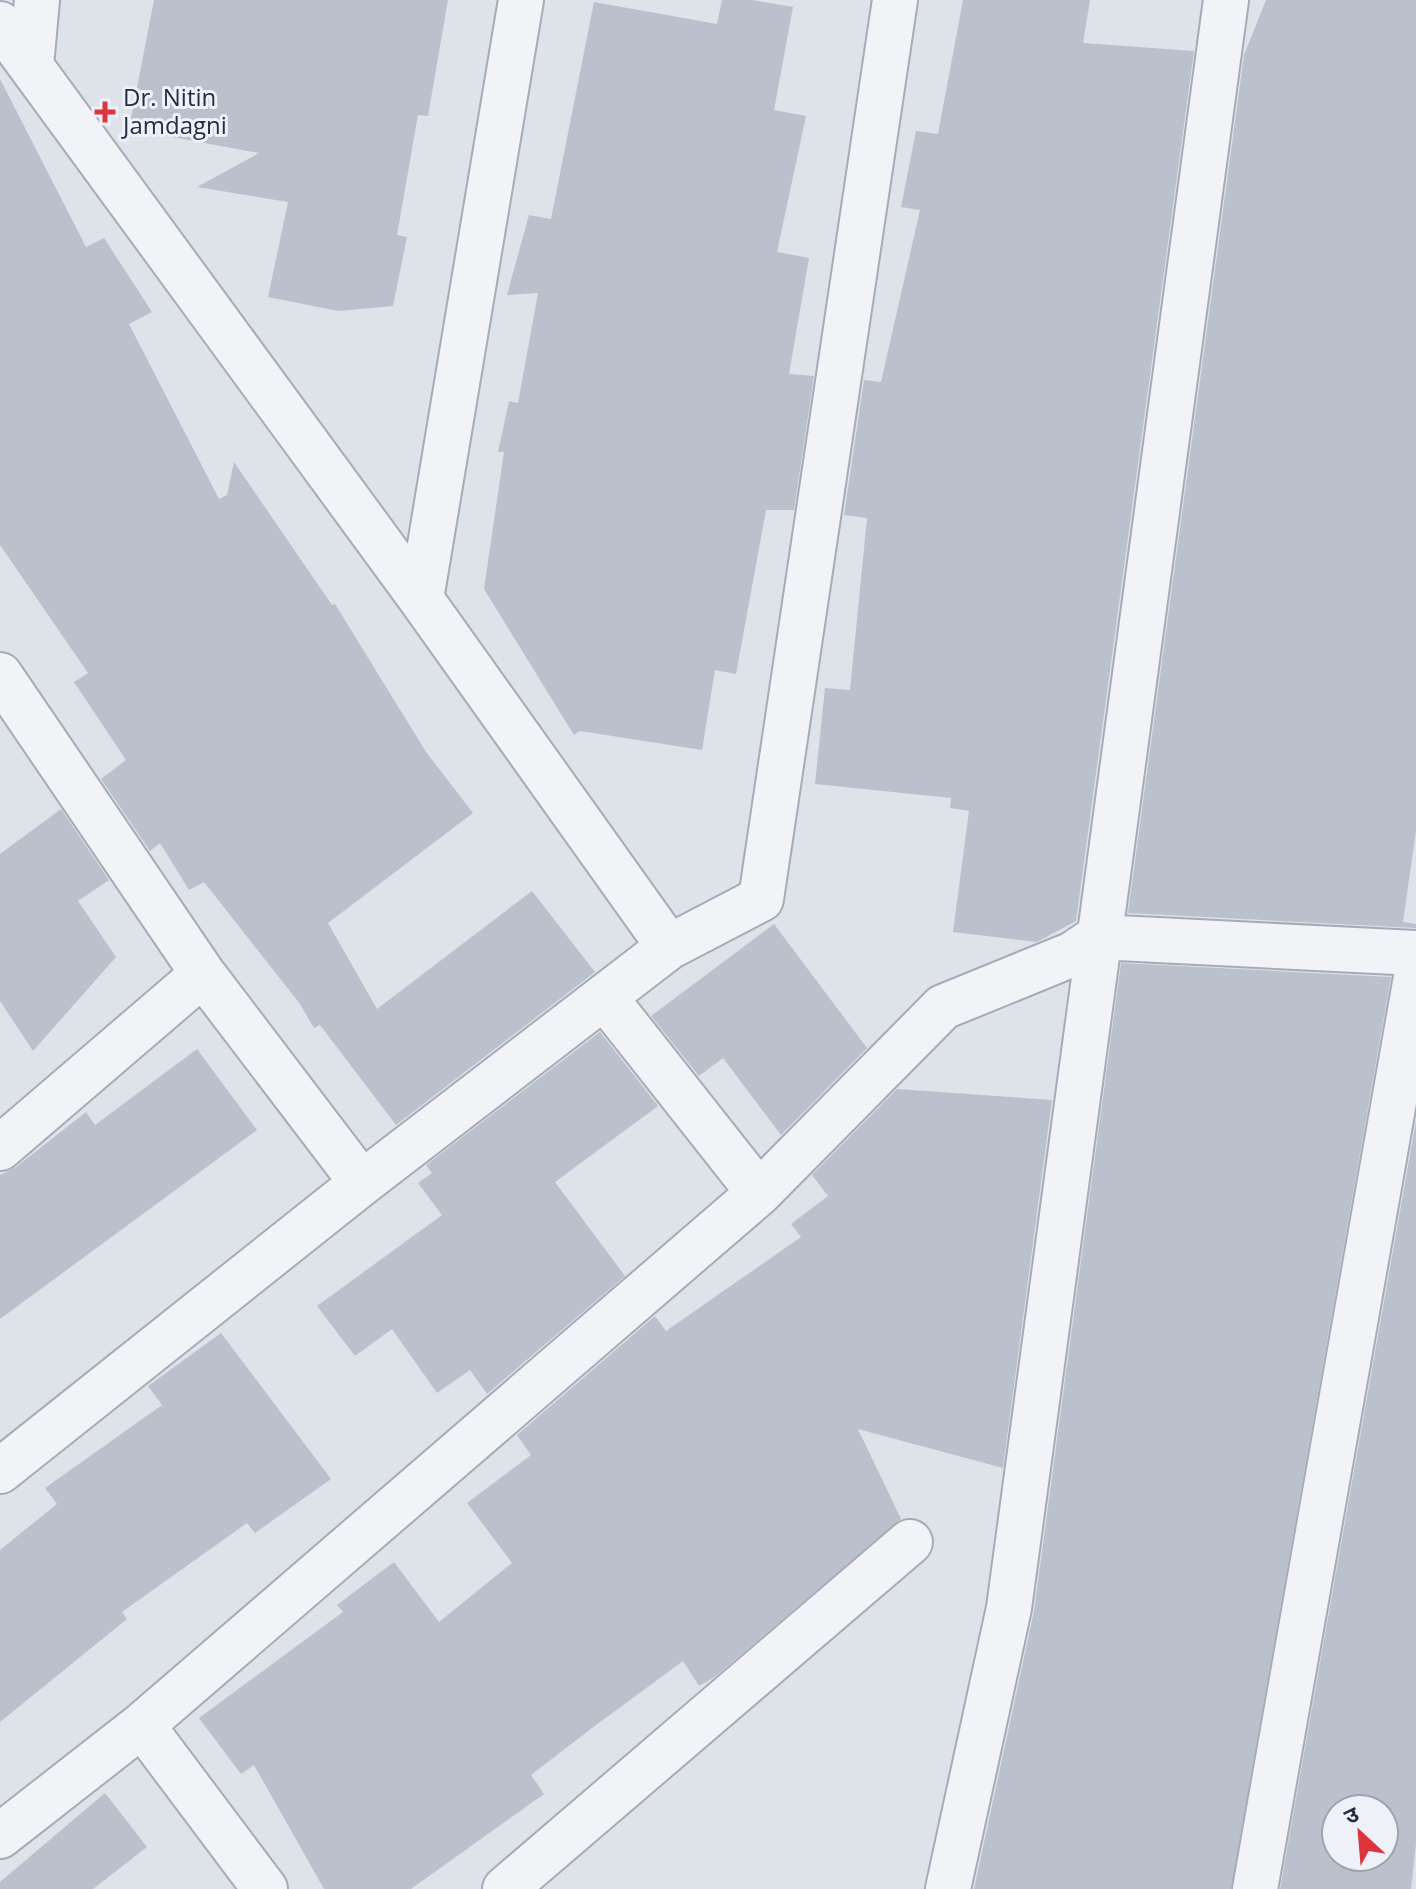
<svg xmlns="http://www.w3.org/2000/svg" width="1416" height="1889" font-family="'Open Sans','Noto Sans Devanagari',sans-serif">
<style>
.building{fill:#bbc0cd;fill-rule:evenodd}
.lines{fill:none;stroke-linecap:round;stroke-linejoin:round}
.minor-casing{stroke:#a6acb7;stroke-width:48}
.minor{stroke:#f1f3f7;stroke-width:44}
.poi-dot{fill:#dd353e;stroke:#eef1f7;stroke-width:3}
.labels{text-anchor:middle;stroke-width:6;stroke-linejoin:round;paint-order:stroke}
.poi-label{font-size:24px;fill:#252d42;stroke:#eef1f7;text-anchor:start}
</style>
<rect width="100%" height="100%" fill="#dee2e9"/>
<!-- building -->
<path class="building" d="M 154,0 L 448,0 L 428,116 L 418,115 L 397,235 L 407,237 L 393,306 L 338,311 L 268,297 L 288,202 L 197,187 L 259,153 L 129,129 Z
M 722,0 L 752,0 L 793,7 L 774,110 L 806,116 L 777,252 L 809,258 L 789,374 L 814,376 L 794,510 L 766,510 L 736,674 L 715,670 L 702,750 L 580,731 L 574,735 L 484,589 L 504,452 L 498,452 L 509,401 L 518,403 L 538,293 L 507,295 L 529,215 L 551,219 L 594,2 L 717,24 Z
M 963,0 L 1090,0 L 1083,43 L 1194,51 L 1076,921 L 1037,942 L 953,932 L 969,811 L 950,808 L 951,798 L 815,784 L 825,688 L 850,690 L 867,518 L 844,515 L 864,380 L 881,382 L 920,210 L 901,207 L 916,131 L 938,134 Z
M 1266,0 L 1416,0 L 1416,831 L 1403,922 L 1416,924 L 1416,928 L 1128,913 L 1244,55 Z
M 0,79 L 86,247 L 104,238 L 152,312 L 129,324 L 219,499 L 227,495 L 234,462 L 332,605 L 335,604 L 426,752 L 473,813 L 328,923 L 377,1009 L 532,891 L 595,972 L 396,1125 L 320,1025 L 314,1028 L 300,1004 L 204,882 L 189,890 L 160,843 L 150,851 L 101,779 L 126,760 L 74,682 L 88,673 L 0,545 Z
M 61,809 L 109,880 L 78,901 L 116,957 L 33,1051 L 0,1001 L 0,854 Z
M 774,924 L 867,1048 L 781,1135 L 723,1058 L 699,1076 L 651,1016 Z
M 1121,963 L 1391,977 L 1231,1889 L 974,1889 L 1034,1611 Z
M 600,1032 L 658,1106 L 555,1182 L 625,1276 L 487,1394 L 470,1370 L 437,1393 L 392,1329 L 355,1356 L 317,1306 L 442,1215 L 418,1183 L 432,1173 L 426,1165 Z
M 197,1049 L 257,1130 L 0,1319 L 0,1175 L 16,1167 L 86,1112 L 95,1125 Z
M 897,1089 L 1052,1100 L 1003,1468 L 858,1429 L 901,1519 L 716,1676 L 699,1686 L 683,1661 L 592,1728 L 531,1775 L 544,1794 L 411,1889 L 324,1889 L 254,1765 L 241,1774 L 199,1718 L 343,1612 L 337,1605 L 394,1562 L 439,1622 L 512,1563 L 467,1503 L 531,1455 L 517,1435 L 655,1316 L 666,1331 L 801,1237 L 791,1224 L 828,1196 L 812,1175 Z
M 1416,1121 L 1416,1844 L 1411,1889 L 1280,1889 ZM 1336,1809 L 1384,1809 L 1384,1857 L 1336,1857 Z
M 221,1333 L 331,1479 L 255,1533 L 247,1523 L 122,1612 L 127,1619 L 0,1722 L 0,1550 L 57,1504 L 45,1488 L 162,1405 L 148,1386 Z
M 105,1793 L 147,1847 L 93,1889 L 0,1889 L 0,1882 Z"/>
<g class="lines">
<!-- minor casing -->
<g class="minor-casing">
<path id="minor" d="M 0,24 L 421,599 L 669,947
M 31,66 L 37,0
M 421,599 L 521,0
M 0,675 L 203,974 L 362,1183
M 0,1148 L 203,974
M 759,1193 L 943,1007 L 1073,954 L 1098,937 L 1416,953
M 0,1471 L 362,1183 L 669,947 L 761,899 L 895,0
M 142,1725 L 265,1889
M 0,1836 L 142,1725 L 759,1193 L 606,999
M 505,1889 L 910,1542
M 948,1889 L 1009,1608 L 1226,0
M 1255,1889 L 1416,977"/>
</g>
<!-- minor -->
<use href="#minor" class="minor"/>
</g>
<!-- markers -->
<path class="poi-dot" d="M101 100h8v8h8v8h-8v8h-8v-8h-8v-8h8z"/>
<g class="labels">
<!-- poi labels -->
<g class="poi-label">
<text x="123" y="106">Dr. Nitin<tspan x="123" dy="28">Jamdagni</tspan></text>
</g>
</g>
<!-- north arrow -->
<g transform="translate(1360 1833) rotate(334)"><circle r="38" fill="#eef1f7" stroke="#9ea3af" stroke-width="2"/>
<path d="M0-6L14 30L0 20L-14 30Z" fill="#dd353e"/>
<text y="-12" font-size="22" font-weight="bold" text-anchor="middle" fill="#252d42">उ</text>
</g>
</svg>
